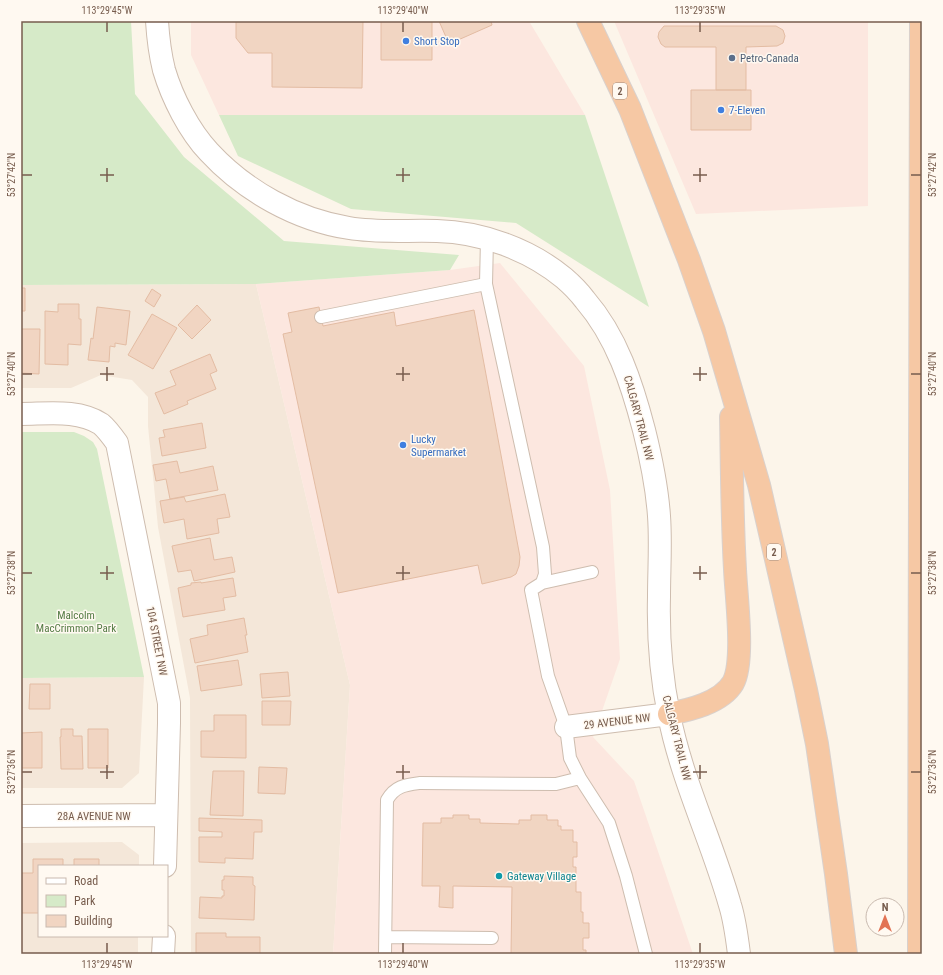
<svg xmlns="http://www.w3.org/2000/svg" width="943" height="975" font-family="'Roboto Condensed',sans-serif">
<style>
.residential{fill:#f4e7d9}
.commercial{fill:#fce7df}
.green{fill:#d6eac8}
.building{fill:#f1d5c2;stroke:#e3bca3}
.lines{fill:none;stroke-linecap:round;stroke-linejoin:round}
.service-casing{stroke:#cebdaf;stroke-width:14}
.minor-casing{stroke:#cebdaf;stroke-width:24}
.trunk-casing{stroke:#d9d1cd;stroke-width:24}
.service{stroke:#fff;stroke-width:12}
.minor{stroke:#fff;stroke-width:22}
.trunk{stroke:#f6c8a4;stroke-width:22}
.ticks{fill:none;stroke:#775c4d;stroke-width:1.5}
.shop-dot{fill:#3f7fe0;stroke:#fff9f1;stroke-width:1.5}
.service-dot{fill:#5c6f8a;stroke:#fff9f1;stroke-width:1.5}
.culture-dot{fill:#0f9aa8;stroke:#fff9f1;stroke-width:1.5}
.labels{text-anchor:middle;stroke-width:3;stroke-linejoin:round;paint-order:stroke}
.shield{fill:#fff9f1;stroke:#a08b7e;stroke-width:1}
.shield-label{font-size:10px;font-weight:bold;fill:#775c4d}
.shop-label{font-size:11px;fill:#366cbe;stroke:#fff9f1;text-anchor:start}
.service-label{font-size:11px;fill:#4e5e75;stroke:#fff9f1;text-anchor:start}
.street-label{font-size:11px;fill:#775c4d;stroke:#fff9f1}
.park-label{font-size:11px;fill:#557c45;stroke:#fff9f1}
.culture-label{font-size:11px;fill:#0d838f;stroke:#fff9f1;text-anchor:start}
.neatline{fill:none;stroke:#775c4d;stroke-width:1.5}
.ticks-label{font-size:10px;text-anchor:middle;fill:#775c4d}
</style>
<rect width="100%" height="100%" fill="#fcf5ea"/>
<!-- residential -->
<path class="residential" d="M 256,284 L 350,685 L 333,954 L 191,954 L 190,698 L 158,527 L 148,426 L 148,397 L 132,380 L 101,375 L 71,388 L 21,388 L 21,285 Z
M 144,677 L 139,773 L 122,788 L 21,788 L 21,678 Z
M 122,842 L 139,855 L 139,866 L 39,866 L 39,936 L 138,936 L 138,954 L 21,954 L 21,843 Z"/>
<!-- commercial -->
<path class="commercial" d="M 191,21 L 529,21 L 585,115 L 219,115 L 191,55 Z
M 614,21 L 868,21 L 868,206 L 696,214 Z
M 500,263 L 584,366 L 610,490 L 620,659 L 593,737 L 634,781 L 693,954 L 333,954 L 350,685 L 256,284 L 450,270 Z"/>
<!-- green -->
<path class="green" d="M 21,21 L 131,21 L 135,94 L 184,157 L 284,241 L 459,255 L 450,270 L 256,284 L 21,285 Z
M 219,115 L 585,115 L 649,307 L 516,223 L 351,209 L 238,156 Z
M 21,432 L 74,432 L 84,436 L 93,442 L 97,449 L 144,677 L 21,678 Z"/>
<!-- building -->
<path class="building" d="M 236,21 L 363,21 L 362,88 L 272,87 L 272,53 L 248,53 L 236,38 Z
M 381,21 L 432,21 L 432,60 L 381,60 Z
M 439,21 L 491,21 L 492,25 L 449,44 Z
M 664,26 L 776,26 L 783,30 L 785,36 L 783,43 L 777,46 L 746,47 L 746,90 L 716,90 L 716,47 L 665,47 L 661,44 L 658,37 L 659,32 Z
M 691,90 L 751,90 L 751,130 L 691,130 Z
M 21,288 L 25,288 L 25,311 L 21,311 Z
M 152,289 L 161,295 L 154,307 L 145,301 Z
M 58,304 L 79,304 L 79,319 L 81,319 L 81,345 L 68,344 L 68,365 L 45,364 L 45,311 L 58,312 Z
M 197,305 L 211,320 L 192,339 L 178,325 Z
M 97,307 L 130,311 L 126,345 L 115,343 L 115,347 L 110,346 L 109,362 L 88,360 L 91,338 L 93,339 Z
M 319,307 L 323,326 L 394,312 L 396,326 L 474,310 L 520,557 L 519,566 L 516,574 L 511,577 L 482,584 L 478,565 L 338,593 L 283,334 L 292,332 L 288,313 Z
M 152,314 L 177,328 L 153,369 L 128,355 Z
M 21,329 L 40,329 L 39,374 L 21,373 Z
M 210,354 L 217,371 L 210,374 L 216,389 L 187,401 L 188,404 L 164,414 L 155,393 L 176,385 L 170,371 Z
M 202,423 L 206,448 L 162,456 L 159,438 L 165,437 L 163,430 Z
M 177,461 L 180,473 L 213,466 L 218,490 L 170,499 L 166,479 L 156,481 L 153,465 Z
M 225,494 L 230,517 L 217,519 L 219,533 L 187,539 L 184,519 L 164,523 L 160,501 L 184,497 L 186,502 Z
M 210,538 L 214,560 L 232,557 L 235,572 L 194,581 L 191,570 L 178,572 L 172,546 Z
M 233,578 L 236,596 L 223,598 L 225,610 L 183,617 L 178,588 L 191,585 L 191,583 L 201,582 L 201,583 Z
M 244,618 L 247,635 L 245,635 L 248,652 L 195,663 L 190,639 L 208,635 L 207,625 Z
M 238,660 L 242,685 L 201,691 L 197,666 Z
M 288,672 L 290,696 L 262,698 L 260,674 Z
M 30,684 L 50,684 L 50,709 L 29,709 Z
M 262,701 L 291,701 L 290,725 L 262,725 Z
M 214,715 L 246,715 L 246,758 L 201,757 L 201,731 L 214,731 Z
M 61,729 L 73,729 L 73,736 L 82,736 L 83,769 L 61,769 L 60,737 L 61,737 Z
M 88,729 L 108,729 L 108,768 L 88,768 Z
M 42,732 L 42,768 L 21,768 L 21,733 Z
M 259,767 L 287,768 L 285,794 L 258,793 Z
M 213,771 L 244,771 L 243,816 L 210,815 Z
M 453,815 L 469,815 L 469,819 L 480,819 L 480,823 L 519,824 L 519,820 L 531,820 L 531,815 L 547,815 L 547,820 L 558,820 L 558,826 L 561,826 L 561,830 L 573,830 L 573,842 L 577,842 L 577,857 L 573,857 L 573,867 L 576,867 L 576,892 L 581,892 L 581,912 L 583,912 L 583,923 L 589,923 L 589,938 L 583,938 L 583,950 L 586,950 L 586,954 L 511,954 L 512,887 L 453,886 L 453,908 L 439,907 L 440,886 L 422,886 L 423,823 L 441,823 L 441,818 L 453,818 Z
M 199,818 L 262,820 L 262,832 L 254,832 L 253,859 L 225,858 L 225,863 L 199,862 L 199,837 L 222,837 L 222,832 L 199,831 Z
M 33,859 L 63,859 L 63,866 L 39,866 L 39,913 L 21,913 L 21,873 L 33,873 Z
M 74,859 L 99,859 L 99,866 L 74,866 Z
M 224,876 L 253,877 L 253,885 L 255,886 L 254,920 L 199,918 L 200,897 L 222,898 L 222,896 L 224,896 L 224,890 L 222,890 L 222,880 L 224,880 Z
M 196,933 L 226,933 L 226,937 L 260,937 L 260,954 L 196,954 Z"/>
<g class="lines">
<!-- service casing -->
<g class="service-casing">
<path id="service" d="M 487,239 L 486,284 L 543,547 L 545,574 L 542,583 L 531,590 L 548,676 L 566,727 L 570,758 L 580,778 L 609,823 L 626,876 L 646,954
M 321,317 L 486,284
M 542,583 L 592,572
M 386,937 L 492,938
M 385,954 L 387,800 C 395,786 405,785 420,783 L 556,784 L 580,778"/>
</g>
<!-- minor casing -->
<g class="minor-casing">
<path id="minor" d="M 157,21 C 158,37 160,54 164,70 C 172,97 189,131 209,152 C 245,191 297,220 349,228 C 378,233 408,230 437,231 C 481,232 529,249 564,278 C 571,284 579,292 585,300 C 617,337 632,384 644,430 C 651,458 657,487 659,516 C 661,543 659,570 659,597 C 658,636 661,676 669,715 C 682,781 712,841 730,905 C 735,921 737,938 739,954
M 21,414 C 47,414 78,409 101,424 C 107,429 112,436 117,443 L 169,703 L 169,723 L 165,866
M 566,727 L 669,714
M 21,816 L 166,815
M 163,954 L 164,936"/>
</g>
<!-- trunk casing -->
<g class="trunk-casing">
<path id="trunk" d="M 588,21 L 630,109 L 689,260 L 714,331 L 759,485 L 806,690 L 817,744 L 836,874 L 846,954
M 669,714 C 689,710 721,703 733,683 C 745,661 736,595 735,569 C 732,518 732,468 731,417
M 919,954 L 921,21"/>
</g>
<!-- service -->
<use href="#service" class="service"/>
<!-- minor -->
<use href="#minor" class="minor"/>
<!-- trunk -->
<use href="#trunk" class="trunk"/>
</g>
<!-- ticks -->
<path class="ticks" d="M 107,22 L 107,32M 403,22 L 403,32M 700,22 L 700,32M 107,168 L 107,182M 403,168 L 403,182M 700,168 L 700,182M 22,175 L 32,175M 100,175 L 114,175M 396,175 L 410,175M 693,175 L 707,175M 911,175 L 921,175M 107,367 L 107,381M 403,367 L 403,381M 700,367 L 700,381M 22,374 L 32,374M 100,374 L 114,374M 396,374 L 410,374M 693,374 L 707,374M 911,374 L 921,374M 107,566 L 107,580M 403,566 L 403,580M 700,566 L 700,580M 22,573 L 32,573M 100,573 L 114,573M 396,573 L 410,573M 693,573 L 707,573M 911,573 L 921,573M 107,765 L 107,779M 403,765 L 403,779M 700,765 L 700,779M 22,772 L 32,772M 100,772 L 114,772M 396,772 L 410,772M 693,772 L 707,772M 911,772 L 921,772M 107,943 L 107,953M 403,943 L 403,953M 700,943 L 700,953"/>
<!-- markers -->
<g class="shop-dot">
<circle cx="406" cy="41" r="4"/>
<circle cx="721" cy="110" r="4"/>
<circle cx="403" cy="445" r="4"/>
</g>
<circle class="service-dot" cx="732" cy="58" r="4"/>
<circle class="culture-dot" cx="499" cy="876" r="4"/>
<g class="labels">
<!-- shield labels -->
<g class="shield">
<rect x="613" y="83" width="14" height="16" rx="3"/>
<rect x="767" y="544" width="14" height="16" rx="3"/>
</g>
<g class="shield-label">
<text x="620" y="95">2</text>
<text x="774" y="556">2</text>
</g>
<!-- shop labels -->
<g class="shop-label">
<text x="414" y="45">Short Stop</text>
<text x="729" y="114">7-Eleven</text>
<text x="411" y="443">Lucky<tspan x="411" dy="13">Supermarket</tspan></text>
</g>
<!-- service labels -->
<g class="service-label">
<text x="740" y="62">Petro-Canada</text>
</g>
<!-- street labels -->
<g class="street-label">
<text transform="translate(639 418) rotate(75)" y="4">CALGARY TRAIL NW</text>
<text transform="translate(157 641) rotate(79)" y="4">104 STREET NW</text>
<text transform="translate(617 721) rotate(-7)" y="4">29 AVENUE NW</text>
<text transform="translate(677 738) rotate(76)" y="4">CALGARY TRAIL NW</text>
<text x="94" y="820">28A AVENUE NW</text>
</g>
<!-- park labels -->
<g class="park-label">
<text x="76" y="619">Malcolm<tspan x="76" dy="13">MacCrimmon Park</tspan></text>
</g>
<!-- culture labels -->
<g class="culture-label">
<text x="507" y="880">Gateway Village</text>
</g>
</g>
<!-- border -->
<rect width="943" height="975" fill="none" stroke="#fff9f1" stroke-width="44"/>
<!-- legend -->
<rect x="38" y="865" width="130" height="72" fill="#fff9f1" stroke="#c9baaf"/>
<rect x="46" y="878" width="20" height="6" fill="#ffffff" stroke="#c9baaf"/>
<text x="74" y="885" font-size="12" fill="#775c4d">Road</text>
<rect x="46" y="895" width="20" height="12" fill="#d6eac8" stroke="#c9baaf"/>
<text x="74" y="905" font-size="12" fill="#775c4d">Park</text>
<rect x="46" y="915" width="20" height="12" fill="#f1d5c2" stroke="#c9baaf"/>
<text x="74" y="925" font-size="12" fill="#775c4d">Building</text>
<!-- north arrow -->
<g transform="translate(885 917)"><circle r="19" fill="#fff9f1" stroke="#c9baaf"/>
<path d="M0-3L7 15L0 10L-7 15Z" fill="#e27354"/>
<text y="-6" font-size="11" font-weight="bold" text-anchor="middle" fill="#775c4d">N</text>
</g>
<rect x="22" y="22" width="899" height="931" class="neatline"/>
<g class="ticks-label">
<text x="107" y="14">113°29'45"W</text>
<text x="403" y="14">113°29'40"W</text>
<text x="700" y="14">113°29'35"W</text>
<text transform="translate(11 175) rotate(-90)" y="4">53°27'42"N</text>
<text transform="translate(932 175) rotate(-90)" y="4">53°27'42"N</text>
<text transform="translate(11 374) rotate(-90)" y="4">53°27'40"N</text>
<text transform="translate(932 374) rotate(-90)" y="4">53°27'40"N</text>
<text transform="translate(11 573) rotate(-90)" y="4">53°27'38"N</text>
<text transform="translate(932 573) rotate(-90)" y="4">53°27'38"N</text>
<text transform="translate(11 772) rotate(-90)" y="4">53°27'36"N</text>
<text transform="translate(932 772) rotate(-90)" y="4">53°27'36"N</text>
<text x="107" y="968">113°29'45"W</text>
<text x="403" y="968">113°29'40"W</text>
<text x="700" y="968">113°29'35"W</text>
</g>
</svg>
